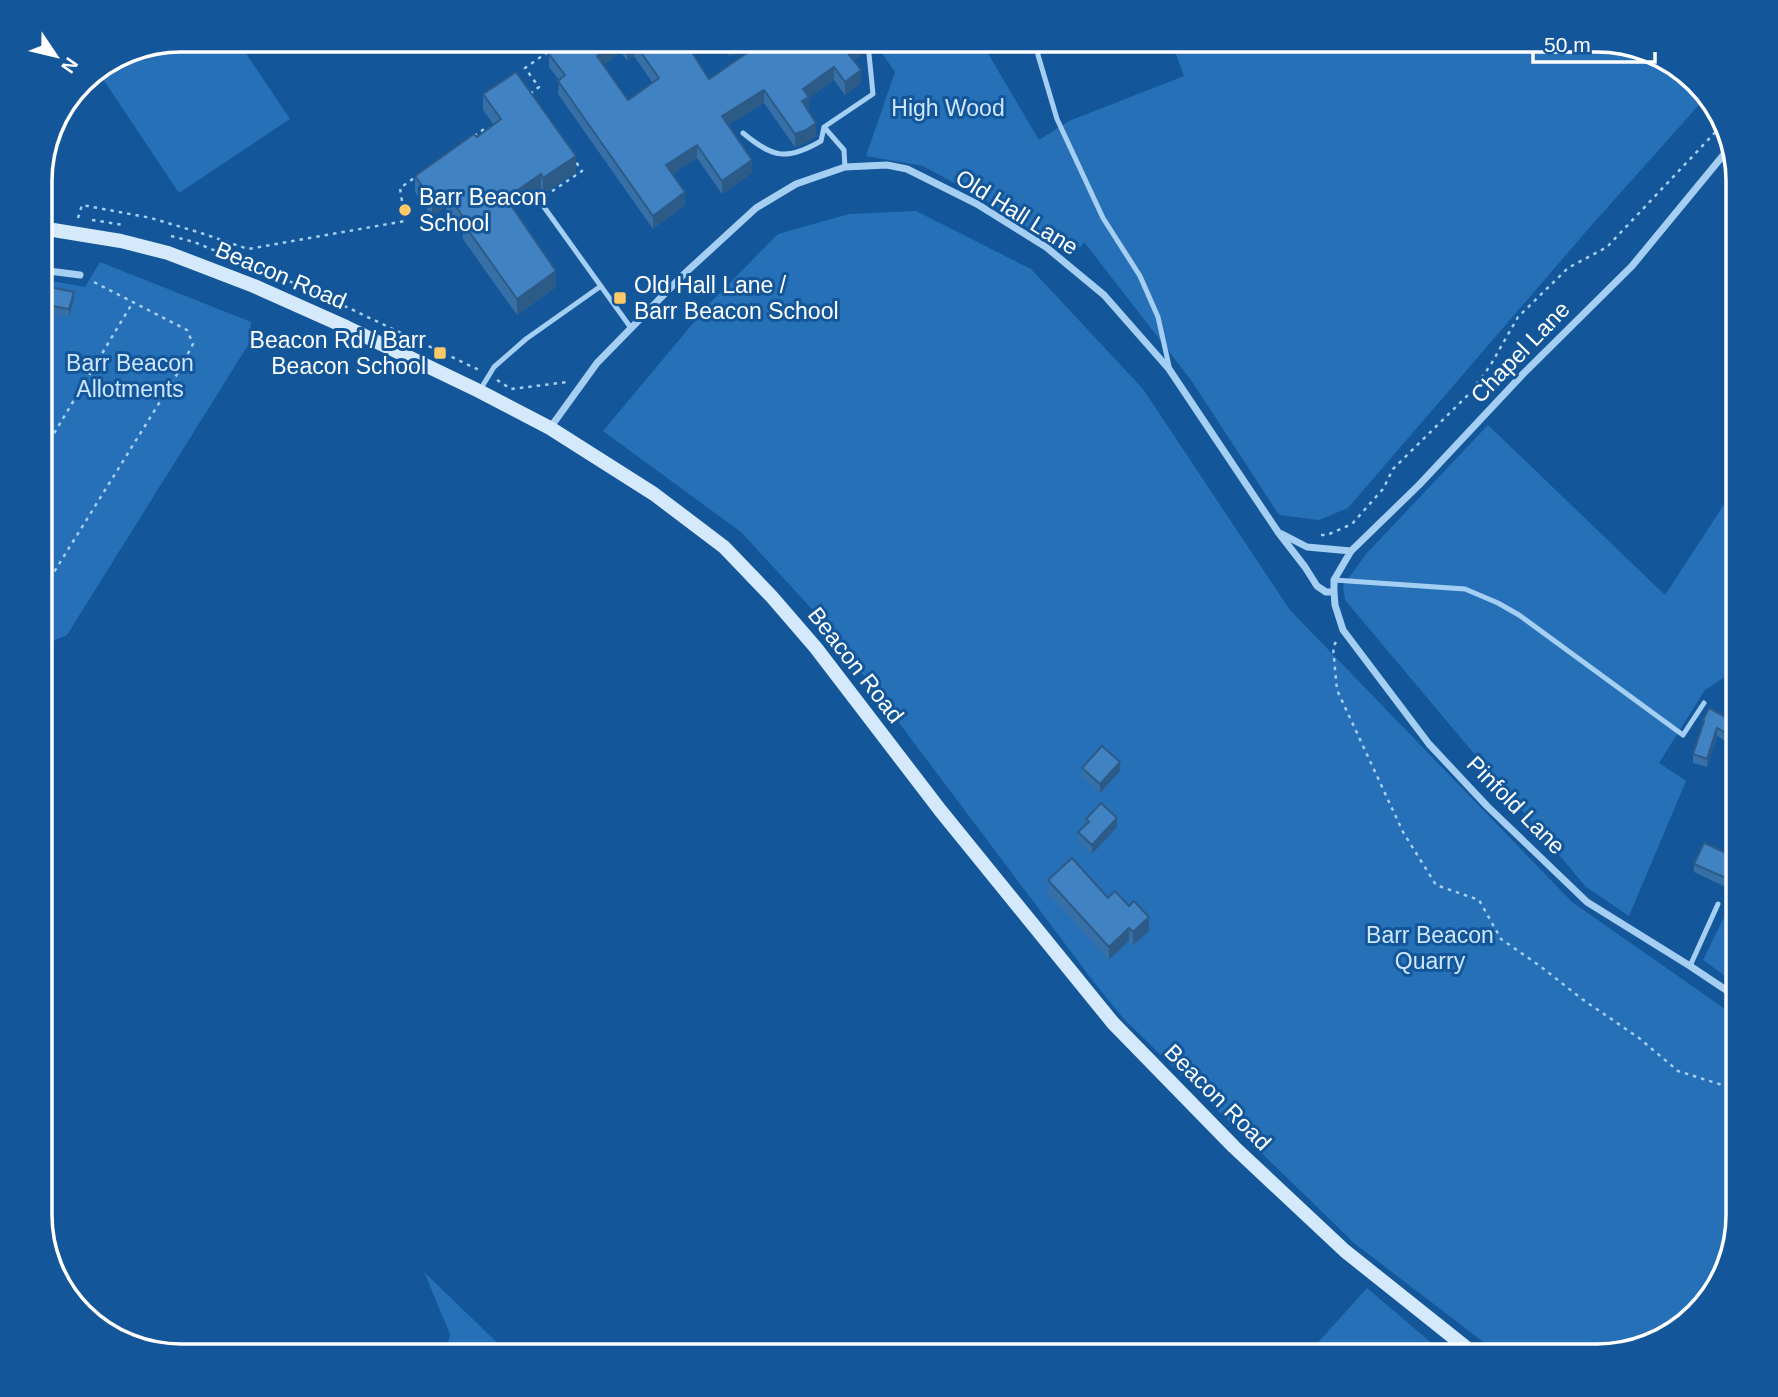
<svg xmlns="http://www.w3.org/2000/svg" width="1778" height="1397" font-family="Helvetica,sans-serif">
<style>
.green{fill:#2670b7}
.lines{fill:none;stroke-linecap:round;stroke-linejoin:round}
.path{stroke:#a5cef3;stroke-width:2.5;stroke-dasharray:3.5 5;stroke-linecap:butt}
.lane{stroke:#a5cef3;stroke-width:5}
.street{stroke:#a5cef3;stroke-width:7}
.secondary{stroke:#d5e9fd;stroke-width:14}
.wall{fill:#3770a7;fill-rule:evenodd}
.shaded-wall{fill:#2d5b88}
.building{fill:#4082c2;stroke:#2d5b88;stroke-width:2}
.poi-dot{fill:#ffc968;stroke:#135699;stroke-width:2.5}
.labels{text-anchor:middle;stroke-width:6;stroke-linejoin:round;paint-order:stroke}
.park-label{font-size:23px;fill:#cde6fd;stroke:#135699}
.poi-label{font-size:23px;fill:#fff;stroke:#135699;text-anchor:start}
.street-label{font-size:23px;fill:#fff;stroke:#135699}
.rim{fill:none;stroke:#fff;stroke-width:3.5}
</style>
<rect width="100%" height="100%" fill="#135699"/>
<!-- green -->
<path class="green" d="M 182,40 L 237,40 L 290,119 L 179,193 L 97,70 L 128,51 Z
M 873,40 L 980,40 L 1039,140 L 1069,121 L 1184,76 L 1171,40 L 1597,40 L 1650,51 L 1689,75 L 1706,97 L 1590,227 L 1348,508 L 1319,520 L 1279,515 L 1191,380 L 1084,242 L 1082,246 L 1073,250 L 1057,248 L 996,206 L 923,166 L 866,156 L 895,72 Z
M 916,211 L 1031,269 L 1143,389 L 1290,610 L 1572,902 L 1738,1018 L 1738,1216 L 1730,1261 L 1703,1308 L 1658,1342 L 1596,1357 L 1503,1357 L 1354,1243 L 1123,1018 L 1093,981 L 821,619 L 741,532 L 603,431 L 710,303 L 778,234 L 849,214 Z
M 100,262 L 251,322 L 250,342 L 67,635 L 53,641 L 41,634 L 41,279 L 85,287 Z
M 1488,425 L 1665,595 L 1738,483 L 1738,645 L 1726,676 L 1705,690 L 1659,763 L 1686,781 L 1629,916 L 1586,887 L 1345,600 L 1343,586 L 1366,554 Z
M 1738,888 L 1738,985 L 1703,960 Z
M 424,1272 L 512,1357 L 445,1357 L 450,1334 Z
M 1367,1288 L 1448,1357 L 1305,1357 Z"/>
<g class="lines">
<!-- path -->
<path class="path" d="M 530,94 L 539,87 L 525,68 L 565,40
M 474,136 L 487,127 L 491,131
M 545,196 L 582,171 L 576,162
M 78,218 L 82,205 L 151,218 L 201,233 L 248,249 L 405,221 L 400,188 L 417,176
M 92,220 L 124,225
M 171,236 L 194,242 L 313,291 L 479,370
M 497,380 L 511,389 L 568,382
M 41,455 L 133,302
M 1321,535 L 1327,535 L 1352,524 L 1383,489 L 1393,469 L 1469,394 L 1490,366 L 1518,317 L 1568,268 L 1607,247 L 1724,123
M 41,593 L 176,376 L 193,344 L 187,330 L 90,280
M 1336,642 L 1333,647 L 1337,690 L 1403,832 L 1436,885 L 1479,900 L 1501,939 L 1540,966 L 1582,999 L 1639,1038 L 1678,1071 L 1738,1090"/>
<!-- lane -->
<path class="lane" d="M 1038,40 L 1038,55 L 1057,119 L 1103,218 L 1140,276 L 1158,317 L 1169,366
M 743,133 C 773,158 787,161 821,141 L 824,127
M 845,167 L 844,150 L 824,127 L 873,94 L 868,44 L 866,40
M 544,207 L 631,328
M 480,390 L 494,367 L 526,339 L 601,286
M 1334,580 L 1465,589 L 1498,603 L 1519,615 L 1683,735 L 1704,703
M 1690,966 L 1718,904"/>
<!-- street -->
<path class="street" d="M 1730,147 L 1632,266 L 1524,373 L 1419,485 L 1351,551 L 1334,580 L 1334,592 L 1335,605 L 1343,630 L 1429,744 L 1487,806 L 1587,902 L 1690,966 L 1738,998
M 41,270 L 80,275
M 550,428 L 597,363 L 683,275 L 756,208 L 796,184 L 845,167 L 887,165 L 907,169 L 977,204 L 1046,247 L 1104,295 L 1169,369 L 1278,532 L 1305,567 L 1317,586 L 1326,592 L 1334,592
M 1282,534 L 1307,547 L 1351,551"/>
<!-- secondary -->
<path class="secondary" d="M 41,228 L 121,241 L 168,253 L 254,286 L 346,327 L 479,391 L 550,428 L 654,494 L 724,547 L 772,597 L 816,648 L 940,810 L 1113,1023 L 1234,1147 L 1345,1251 L 1478,1357"/>
</g>
<!-- wall -->
<path class="wall" d="M 570,40 L 684,40 L 709,79 L 755,48 L 730,56 L 720,40 L 864,40 L 864,53 L 854,60 L 861,83 L 845,95 L 834,80 L 809,98 L 809,110 L 808,111 L 816,136 L 806,143 L 795,147 L 764,103 L 728,125 L 752,173 L 722,194 L 697,158 L 673,174 L 685,205 L 653,229 L 558,94 L 559,80 L 549,67 L 549,54 ZM 621,52 L 627,61 L 634,56 L 652,82 L 628,100 L 603,65 Z
M 483,94 L 576,172 L 543,194 L 541,190 L 513,209 L 556,287 L 517,315 L 463,239 L 463,234 L 445,207 L 432,216 L 415,192 L 415,176 L 477,137 L 494,125 L 483,110 Z
M 41,285 L 74,299 L 69,317 L 41,311 Z
M 1703,720 L 1738,724 L 1738,748 L 1717,736 L 1707,767 L 1693,763 L 1693,754 L 1703,725 Z
M 1738,756 L 1738,795 L 1725,787 L 1725,779 Z
M 1082,768 L 1120,771 L 1100,793 L 1082,776 Z
M 1086,819 L 1117,827 L 1092,854 L 1078,841 L 1078,832 L 1086,825 Z
M 1694,864 L 1737,867 L 1728,888 L 1694,872 Z
M 1048,880 L 1108,898 L 1149,931 L 1133,945 L 1129,941 L 1109,960 L 1048,893 Z"/>
<!-- shaded-wall -->
<path class="shaded-wall" d="M 619,40 L 621,40 L 621,52 L 597,70 L 597,56 Z
M 737,40 L 778,40 L 730,56 L 730,42 Z
M 862,40 L 864,40 L 864,53 L 847,65 L 847,52 Z
M 634,43 L 634,56 L 627,61 L 627,48 Z
M 834,67 L 834,80 L 809,98 L 809,110 L 802,114 L 803,89 Z
M 861,70 L 861,83 L 845,95 L 845,82 Z
M 764,90 L 764,103 L 722,129 L 722,116 Z
M 816,123 L 816,136 L 806,143 L 795,147 L 795,134 Z
M 697,145 L 697,158 L 666,179 L 666,165 Z
M 576,156 L 576,172 L 543,194 L 543,178 Z
M 752,160 L 752,173 L 722,194 L 722,181 Z
M 541,174 L 541,190 L 506,215 L 506,198 Z
M 445,191 L 445,207 L 432,216 L 432,200 Z
M 685,192 L 685,205 L 653,229 L 653,216 Z
M 556,271 L 556,287 L 517,315 L 517,299 Z
M 74,292 L 74,299 L 69,317 L 69,309 Z
M 1717,728 L 1717,736 L 1707,767 L 1707,759 Z
M 1120,762 L 1120,771 L 1100,793 L 1100,784 Z
M 1117,818 L 1117,827 L 1092,854 L 1092,845 Z
M 1737,858 L 1737,867 L 1728,888 L 1728,879 Z
M 1149,917 L 1149,931 L 1133,945 L 1133,932 Z
M 1129,928 L 1129,941 L 1109,960 L 1109,947 Z"/>
<!-- building -->
<path class="building" d="M 570,40 L 619,40 L 597,56 L 628,100 L 659,78 L 634,43 L 627,48 L 622,40 L 684,40 L 709,79 L 766,40 L 862,40 L 847,52 L 861,70 L 845,82 L 834,67 L 803,89 L 809,97 L 802,101 L 816,123 L 806,130 L 795,134 L 764,90 L 722,116 L 752,160 L 722,181 L 697,145 L 666,165 L 685,192 L 653,216 L 558,81 L 565,75 L 549,54 Z
M 516,72 L 576,156 L 543,178 L 541,174 L 506,198 L 556,271 L 517,299 L 463,223 L 466,221 L 445,191 L 432,200 L 415,176 L 474,134 L 477,137 L 501,119 L 483,94 Z
M 41,285 L 74,292 L 69,309 L 41,304 Z
M 1709,708 L 1738,724 L 1738,740 L 1717,728 L 1707,759 L 1693,754 L 1704,721 L 1703,720 Z
M 1102,746 L 1120,762 L 1100,784 L 1082,768 Z
M 1738,756 L 1738,787 L 1725,779 Z
M 1101,803 L 1117,818 L 1092,845 L 1078,832 L 1089,822 L 1086,819 Z
M 1704,843 L 1737,858 L 1728,879 L 1694,864 Z
M 1072,858 L 1108,898 L 1115,891 L 1129,906 L 1134,901 L 1149,917 L 1133,932 L 1129,928 L 1109,947 L 1048,880 Z"/>
<!-- markers -->
<g class="poi-dot">
<circle cx="405" cy="210" r="7"/>
<rect x="613" y="291" width="14" height="14" rx="3.5"/>
<rect x="433" y="346" width="14" height="14" rx="3.5"/>
</g>
<g class="labels">
<!-- park labels -->
<g class="park-label">
<text x="948" y="116">High Wood</text>
<text x="130" y="371">Barr Beacon<tspan x="130" dy="26">Allotments</tspan></text>
<text x="1430" y="943">Barr Beacon<tspan x="1430" dy="26">Quarry</tspan></text>
</g>
<!-- poi labels -->
<g class="poi-label">
<text x="419" y="205">Barr Beacon<tspan x="419" dy="26">School</tspan></text>
<text x="634" y="293">Old Hall Lane /<tspan x="634" dy="26">Barr Beacon School</tspan></text>
<text x="426" y="348" text-anchor="end">Beacon Rd / Barr<tspan x="426" dy="26">Beacon School</tspan></text>
</g>
<!-- street labels -->
<g class="street-label">
<text transform="translate(1017 212) rotate(32)" y="8">Old Hall Lane</text>
<text transform="translate(281 275) rotate(23)" y="8">Beacon Road</text>
<text transform="translate(1520 352) rotate(-46)" y="8">Chapel Lane</text>
<text transform="translate(856 665) rotate(52)" y="8">Beacon Road</text>
<text transform="translate(1516 805) rotate(45)" y="8">Pinfold Lane</text>
<text transform="translate(1218 1097) rotate(45)" y="8">Beacon Road</text>
</g>
</g>
<!-- crop -->
<path d="M0 0H1778V1397H0ZM181 52H1597A129 129 0 0 1 1726 181V1215A129 129 0 0 1 1597 1344H181A129 129 0 0 1 52 1215V181A129 129 0 0 1 181 52Z" fill="#135699" fill-rule="evenodd"/>
<path class="rim" d="M181 52H1597A129 129 0 0 1 1726 181V1215A129 129 0 0 1 1597 1344H181A129 129 0 0 1 52 1215V181A129 129 0 0 1 181 52Z"/>
<!-- north arrow -->
<g transform="translate(56 56) rotate(125)" stroke="#135699" stroke-width="5" paint-order="stroke">
<path d="M0-5L12 26L0 18L-12 26Z" fill="#ffffff"/>
<text y="-10" font-size="19" font-weight="bold" text-anchor="middle" fill="#ffffff">N</text>
</g>
<!-- scale -->
<path d="M1533 52v10h122v-10" fill="none" stroke="#ffffff" stroke-width="3.5"/>
<text x="1544" y="52" font-size="21" fill="#ffffff" stroke="#135699" stroke-width="5" paint-order="stroke">50 m</text>
</svg>
